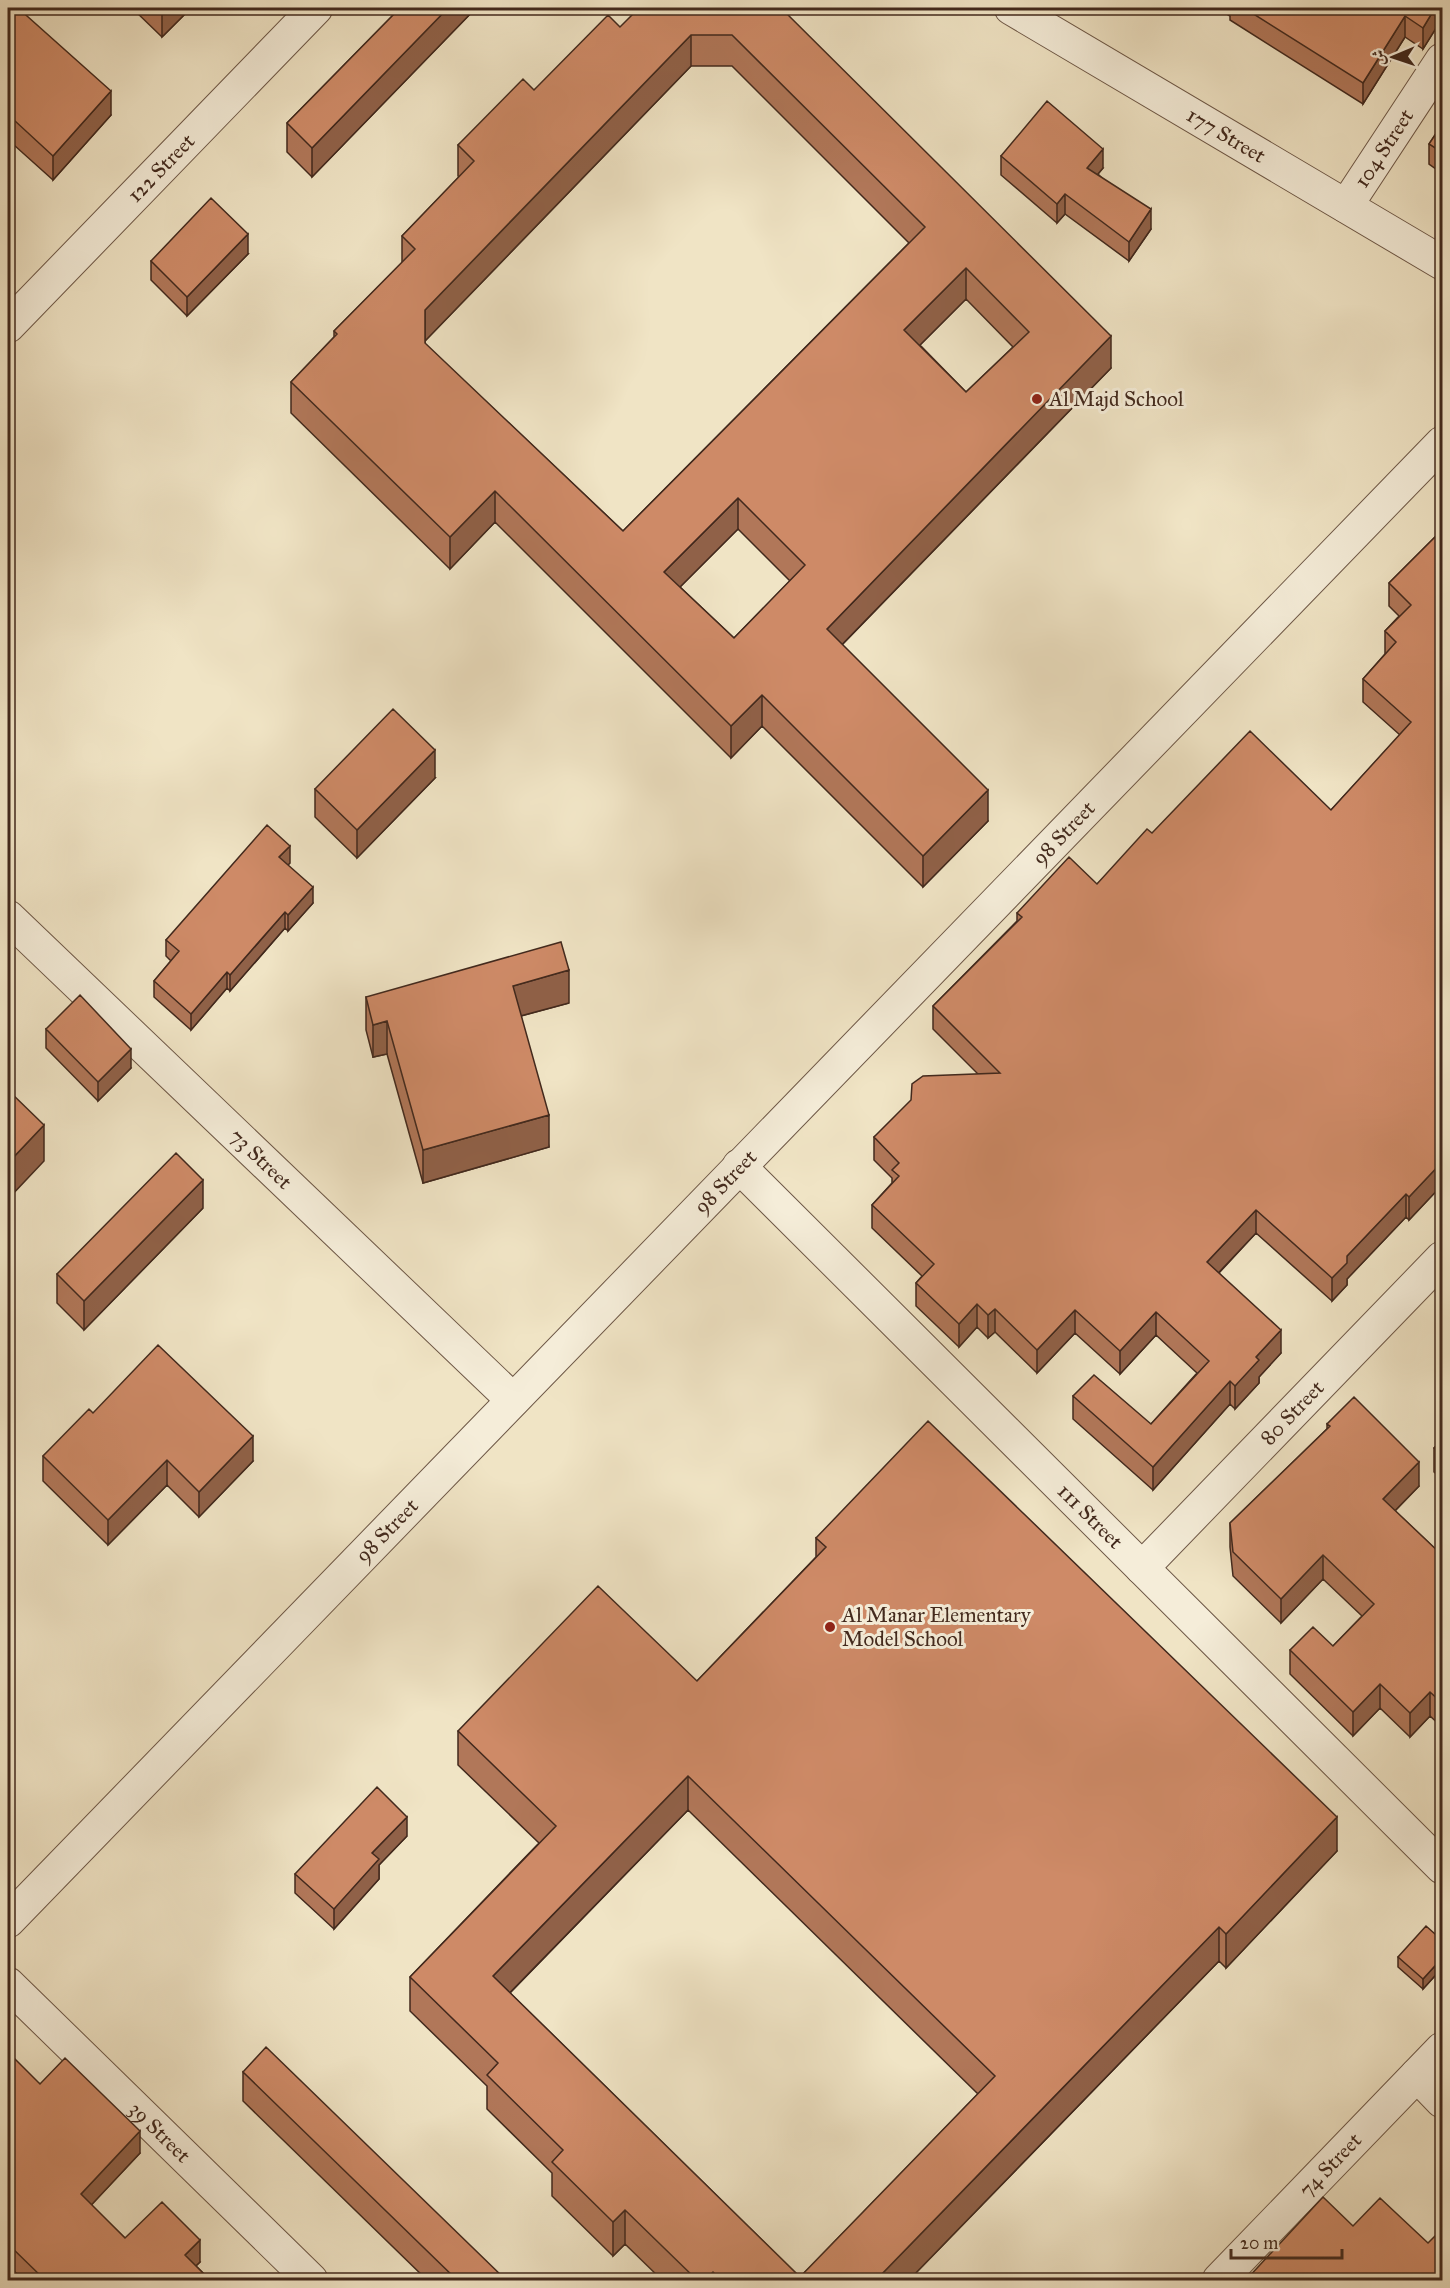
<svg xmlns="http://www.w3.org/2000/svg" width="1450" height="2288" font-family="'IM FELL Great Primer',Amiri,serif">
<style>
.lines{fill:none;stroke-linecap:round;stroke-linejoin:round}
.minor-casing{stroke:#6e5847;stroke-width:35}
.minor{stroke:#f5edd9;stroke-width:33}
.wall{fill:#b17759;stroke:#42291d;stroke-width:1.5;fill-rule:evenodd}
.shaded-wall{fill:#906148;stroke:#42291d;stroke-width:1.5}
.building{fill:#ce8a67;stroke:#42291d;stroke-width:1.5;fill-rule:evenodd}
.poi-dot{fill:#8f2418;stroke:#f5edd9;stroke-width:2}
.labels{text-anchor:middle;stroke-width:6;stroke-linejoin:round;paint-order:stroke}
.street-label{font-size:21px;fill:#42291d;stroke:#f5edd9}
.poi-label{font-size:21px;fill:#42291d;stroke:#f5edd9;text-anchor:start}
</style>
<rect width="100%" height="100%" fill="#f0e4c5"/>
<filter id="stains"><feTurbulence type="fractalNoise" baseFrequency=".00333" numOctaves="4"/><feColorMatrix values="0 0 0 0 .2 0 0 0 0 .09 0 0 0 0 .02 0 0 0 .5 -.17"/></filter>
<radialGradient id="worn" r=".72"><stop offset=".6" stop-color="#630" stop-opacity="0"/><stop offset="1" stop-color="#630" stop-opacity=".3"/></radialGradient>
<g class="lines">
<!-- minor casing -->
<g class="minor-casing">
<g id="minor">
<path id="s1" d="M 1011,8 L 1442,263"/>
<path id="s2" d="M 1346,206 L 1442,60"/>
<path id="s3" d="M 8,326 L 316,8"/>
<path id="s4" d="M 8,917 L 513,1400"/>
<path id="s5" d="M 739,1166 L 1442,1867"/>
<path id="s6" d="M 1142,1568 L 1442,1258"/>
<path id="s7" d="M 8,1921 L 1442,443"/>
<path id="s8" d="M 8,1984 L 311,2280"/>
<path d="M 1417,2075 L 1442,2101"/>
<path id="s9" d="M 1219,2280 L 1442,2049"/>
</g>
</g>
<!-- minor -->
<use href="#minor" class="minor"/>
</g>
<!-- wall -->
<path class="wall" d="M 8,8 L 111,115 L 53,180 L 14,145 L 8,153 Z
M 132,8 L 191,8 L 162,37 Z
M 400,8 L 476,8 L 312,177 L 287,152 L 287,123 Z
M 781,8 L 1111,368 L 842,645 L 988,821 L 923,887 L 762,726 L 731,758 L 495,522 L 450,569 L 291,413 L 291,382 L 334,337 L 334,331 L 402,263 L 402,236 L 459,177 L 458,176 L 458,145 L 534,90 L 620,27 ZM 691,66 L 732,66 L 909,243 L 623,531 L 425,344 L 425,341 ZM 966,299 L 1013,347 L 966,392 L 920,345 ZM 738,529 L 790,581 L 734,638 L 680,587 Z
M 1217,8 L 1443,8 L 1443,17 L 1423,49 L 1405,37 L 1363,104 L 1230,20 L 1230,16 Z
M 1443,123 L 1443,174 L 1429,164 L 1429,144 Z
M 1001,156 L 1103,168 L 1098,174 L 1151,229 L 1129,261 L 1065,214 L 1057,223 L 1001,175 Z
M 248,254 L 187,316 L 151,280 L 151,261 Z
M 1443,529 L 1443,1184 L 1409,1220 L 1406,1217 L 1347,1279 L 1347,1285 L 1332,1301 L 1256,1233 L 1219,1273 L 1281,1353 L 1259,1377 L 1259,1383 L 1235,1409 L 1230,1404 L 1153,1490 L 1073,1419 L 1073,1396 L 1151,1424 L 1197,1373 L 1156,1335 L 1120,1374 L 1075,1333 L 1037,1373 L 995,1332 L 988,1338 L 977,1327 L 959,1347 L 916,1306 L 916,1283 L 922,1276 L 872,1228 L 872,1205 L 892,1183 L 892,1178 L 874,1160 L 874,1137 L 978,1074 L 933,1029 L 933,1006 L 1017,921 L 1017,913 L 1097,884 L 1152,833 L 1331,810 L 1400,735 L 1363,702 L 1363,679 L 1385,654 L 1385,631 L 1399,616 L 1389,606 L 1389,583 Z
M 435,778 L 357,858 L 315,817 L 315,789 Z
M 290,863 L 287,865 L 313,903 L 288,931 L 285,928 L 230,991 L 227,988 L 191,1030 L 154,997 L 154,981 L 171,961 L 166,956 L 166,940 Z
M 366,997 L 569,1003 L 521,1016 L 549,1147 L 423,1183 L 387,1054 L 373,1057 L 366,1030 Z
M 46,1029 L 131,1068 L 98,1101 L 46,1048 Z
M 203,1208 L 84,1330 L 57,1303 L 57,1274 Z
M 93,1413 L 253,1461 L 199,1517 L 167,1485 L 108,1545 L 43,1481 L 43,1456 Z
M 1327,1424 L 1419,1486 L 1395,1511 L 1443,1556 L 1443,1728 L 1430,1716 L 1410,1737 L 1380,1708 L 1353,1736 L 1290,1674 L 1290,1650 L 1333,1646 L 1362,1616 L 1323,1579 L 1281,1623 L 1233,1576 L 1230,1547 L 1230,1523 L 1327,1429 Z
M 1443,1439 L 1443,1480 L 1434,1472 L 1434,1448 Z
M 816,1538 L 1337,1851 L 1226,1968 L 1219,1961 L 909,2280 L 662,2280 L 625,2244 L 613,2256 L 552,2196 L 552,2173 L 487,2109 L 487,2086 L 410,2011 L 410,1977 L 539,1843 L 458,1765 L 458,1731 L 697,1681 L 816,1557 ZM 688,1810 L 978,2094 L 800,2277 L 510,1993 Z
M 407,1836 L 379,1865 L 379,1879 L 334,1929 L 295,1893 L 295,1874 Z
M 1443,1941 L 1443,1967 L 1423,1989 L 1398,1967 L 1398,1957 Z
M 8,2065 L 40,2084 L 140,2153 L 91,2205 L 125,2238 L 200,2262 L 196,2266 L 210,2280 L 23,2280 L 8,2265 Z
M 243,2072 L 506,2280 L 427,2280 L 243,2101 Z"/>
<!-- shaded-wall -->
<path class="shaded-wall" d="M 170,8 L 191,8 L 162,37 L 162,15 Z
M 448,8 L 476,8 L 312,177 L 312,148 Z
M 1435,8 L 1443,8 L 1443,17 L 1423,49 L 1423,28 Z
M 1405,16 L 1405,37 L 1363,104 L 1363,83 Z
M 691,35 L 691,66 L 425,341 L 425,374 L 425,310 Z
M 111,91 L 111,115 L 53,180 L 53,156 Z
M 14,120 L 14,145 L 8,153 L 8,128 Z
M 1103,149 L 1103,168 L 1087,187 L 1087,168 Z
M 1065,194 L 1065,214 L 1057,223 L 1057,204 Z
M 1151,209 L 1151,229 L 1129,261 L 1129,242 Z
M 248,234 L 248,254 L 187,316 L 187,297 Z
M 966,268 L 966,299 L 904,361 L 904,330 Z
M 1111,336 L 1111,368 L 827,660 L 827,629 Z
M 495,491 L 495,522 L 450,569 L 450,537 Z
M 738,498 L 738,529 L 664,603 L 664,572 Z
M 762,695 L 762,726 L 731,758 L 731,726 Z
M 435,750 L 435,778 L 357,858 L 357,830 Z
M 988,790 L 988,821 L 923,887 L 923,856 Z
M 290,846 L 290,863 L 279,874 L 279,857 Z
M 313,887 L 313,903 L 288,931 L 288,915 Z
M 285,912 L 285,928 L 230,991 L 230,975 Z
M 569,970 L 569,1003 L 513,1018 L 513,986 Z
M 227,972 L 227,988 L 191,1030 L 191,1014 Z
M 387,1021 L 387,1054 L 373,1057 L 373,1025 Z
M 131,1049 L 131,1068 L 98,1101 L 98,1082 Z
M 549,1115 L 549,1147 L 423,1183 L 423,1150 Z
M 44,1125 L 44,1161 L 8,1199 L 8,1163 Z
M 1443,1161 L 1443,1184 L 1409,1220 L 1409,1197 Z
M 203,1180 L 203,1208 L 84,1330 L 84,1301 Z
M 1406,1194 L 1406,1217 L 1347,1279 L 1347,1285 L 1332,1301 L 1332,1278 L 1347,1256 Z
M 1256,1210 L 1256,1233 L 1207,1285 L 1207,1262 Z
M 977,1304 L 977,1327 L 959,1347 L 959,1324 Z
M 995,1309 L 995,1332 L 988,1338 L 988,1315 Z
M 1075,1310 L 1075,1333 L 1037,1373 L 1037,1350 Z
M 1156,1312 L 1156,1335 L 1120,1374 L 1120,1351 Z
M 1281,1330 L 1281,1353 L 1259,1377 L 1259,1383 L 1235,1409 L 1235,1386 L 1256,1357 Z
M 1230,1381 L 1230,1404 L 1153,1490 L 1153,1467 Z
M 253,1436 L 253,1461 L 199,1517 L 199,1492 Z
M 167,1460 L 167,1485 L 108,1545 L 108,1520 Z
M 1419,1462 L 1419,1486 L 1383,1523 L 1383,1499 Z
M 1323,1555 L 1323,1579 L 1281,1623 L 1281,1599 Z
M 1380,1684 L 1380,1708 L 1353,1736 L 1353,1712 Z
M 1430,1692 L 1430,1716 L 1410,1737 L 1410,1713 Z
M 688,1776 L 688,1810 L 493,2010 L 493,1976 Z
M 407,1817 L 407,1836 L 379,1865 L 379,1879 L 334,1929 L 334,1909 L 372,1853 Z
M 1337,1817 L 1337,1851 L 1226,1968 L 1226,1934 Z
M 1219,1927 L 1219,1961 L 909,2280 L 876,2280 Z
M 1443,1957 L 1443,1967 L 1423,1989 L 1423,1979 Z
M 140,2131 L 140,2153 L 81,2216 L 81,2194 Z
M 625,2210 L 625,2244 L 613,2256 L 613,2222 Z
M 200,2240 L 200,2262 L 185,2276 L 185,2255 Z
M 713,2272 L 713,2280 L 705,2280 Z"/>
<!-- building -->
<path class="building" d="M 8,8 L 18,8 L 111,91 L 53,156 L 14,120 L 8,128 Z
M 155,8 L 170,8 L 162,15 Z
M 400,8 L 448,8 L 312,148 L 287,123 Z
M 639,8 L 781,8 L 1111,336 L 827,629 L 988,790 L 923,856 L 762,695 L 731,726 L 495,491 L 450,537 L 291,382 L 337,334 L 334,331 L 415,249 L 402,236 L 474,161 L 458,145 L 523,79 L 534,90 L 608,15 L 620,27 ZM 691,35 L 732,35 L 925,227 L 623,531 L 425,343 L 425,310 ZM 966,268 L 1029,332 L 966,392 L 904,330 ZM 738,498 L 805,565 L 734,638 L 664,572 Z
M 1244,8 L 1435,8 L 1423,28 L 1405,16 L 1363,83 Z
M 1047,101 L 1103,149 L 1087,168 L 1151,209 L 1129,242 L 1065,194 L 1057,204 L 1001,156 Z
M 1443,123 L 1443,153 L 1429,144 Z
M 211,198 L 248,234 L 187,297 L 151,261 Z
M 1443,529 L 1443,1161 L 1409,1197 L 1406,1194 L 1347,1256 L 1347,1263 L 1332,1278 L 1256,1210 L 1207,1262 L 1281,1330 L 1256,1357 L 1259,1360 L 1235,1386 L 1230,1381 L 1153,1467 L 1073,1396 L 1094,1375 L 1151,1424 L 1209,1361 L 1156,1312 L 1120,1351 L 1075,1310 L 1037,1350 L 995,1309 L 988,1315 L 977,1304 L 959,1324 L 916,1283 L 934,1264 L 872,1205 L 899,1176 L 892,1170 L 899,1163 L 874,1137 L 911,1100 L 912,1084 L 923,1076 L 1000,1073 L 933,1006 L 1022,917 L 1017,913 L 1069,857 L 1097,884 L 1147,829 L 1152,833 L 1250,731 L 1331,810 L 1411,722 L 1363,679 L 1396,642 L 1385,631 L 1411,605 L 1389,583 Z
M 393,709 L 435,750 L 357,830 L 315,789 Z
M 267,825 L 290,846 L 279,857 L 313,887 L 288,915 L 285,912 L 230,975 L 227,972 L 191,1014 L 154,981 L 179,951 L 166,940 Z
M 561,942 L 569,970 L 513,986 L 549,1115 L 423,1150 L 387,1021 L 373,1025 L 366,997 Z
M 80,995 L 131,1049 L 98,1082 L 46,1029 Z
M 8,1090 L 44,1125 L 8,1163 Z
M 176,1153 L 203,1180 L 84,1301 L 57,1274 Z
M 158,1345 L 253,1436 L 199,1492 L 167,1460 L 108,1520 L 43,1456 L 89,1409 L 93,1413 Z
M 1354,1397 L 1419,1462 L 1383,1499 L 1443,1556 L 1443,1704 L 1430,1692 L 1410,1713 L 1380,1684 L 1353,1712 L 1290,1650 L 1313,1627 L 1333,1646 L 1374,1604 L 1323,1555 L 1281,1599 L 1233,1552 L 1230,1523 L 1330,1426 L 1327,1424 Z
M 928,1421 L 1337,1817 L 1226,1934 L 1219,1927 L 876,2280 L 721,2280 L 713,2272 L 705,2280 L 697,2280 L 625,2210 L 613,2222 L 552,2162 L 563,2150 L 487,2075 L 498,2063 L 410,1977 L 556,1826 L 458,1731 L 598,1586 L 697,1681 L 826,1547 L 816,1538 ZM 688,1776 L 995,2076 L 800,2277 L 493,1976 Z
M 1443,1439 L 1443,1456 L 1434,1448 Z
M 377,1787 L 407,1817 L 372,1853 L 379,1859 L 334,1909 L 295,1874 Z
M 1426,1926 L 1443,1941 L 1443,1957 L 1423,1979 L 1398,1957 Z
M 266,2047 L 506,2280 L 457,2280 L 243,2072 Z
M 14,2058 L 40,2084 L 65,2058 L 140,2131 L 81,2194 L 125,2238 L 162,2202 L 200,2240 L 185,2255 L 210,2280 L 45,2280 L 8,2244 L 8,2065 Z
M 1323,2197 L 1353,2226 L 1380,2198 L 1428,2243 L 1443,2228 L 1443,2280 L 1246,2280 Z"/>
<!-- markers -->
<g class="poi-dot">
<circle cx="1037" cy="399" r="6"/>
<circle cx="830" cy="1627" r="6"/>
</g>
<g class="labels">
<!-- street labels -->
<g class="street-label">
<text dy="7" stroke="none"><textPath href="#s1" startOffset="250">177 Street</textPath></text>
<text dy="7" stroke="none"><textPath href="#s2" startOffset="69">104 Street</textPath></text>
<text dy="7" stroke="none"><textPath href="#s3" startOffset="220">122 Street</textPath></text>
<text dy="7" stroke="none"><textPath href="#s7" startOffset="1516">98 Street</textPath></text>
<text dy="7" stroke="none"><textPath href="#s4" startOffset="350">73 Street</textPath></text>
<text dy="7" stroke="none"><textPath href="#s7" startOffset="1030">98 Street</textPath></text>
<text dy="7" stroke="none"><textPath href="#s6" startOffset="216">80 Street</textPath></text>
<text dy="7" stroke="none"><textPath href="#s5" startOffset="496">111 Street</textPath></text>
<text dy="7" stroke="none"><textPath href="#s7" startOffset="544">98 Street</textPath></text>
<text dy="7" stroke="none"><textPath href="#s8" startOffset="212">39 Street</textPath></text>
<text dy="7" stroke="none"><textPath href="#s9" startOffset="160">74 Street</textPath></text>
</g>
<!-- poi labels -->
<g class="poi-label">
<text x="1049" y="406">Al Majd School</text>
<text x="842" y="1622">Al Manar Elementary<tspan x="842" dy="24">Model School</tspan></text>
</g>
</g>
<!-- margin -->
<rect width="1450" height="2288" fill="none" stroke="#f0e4c5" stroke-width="30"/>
<rect x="9" y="9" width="1432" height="2270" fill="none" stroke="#42291d" stroke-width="3"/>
<rect x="15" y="15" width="1420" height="2258" fill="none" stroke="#42291d" stroke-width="1.5"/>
<!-- north arrow -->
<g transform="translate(1393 57) rotate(268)" stroke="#f5edd9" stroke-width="4.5" paint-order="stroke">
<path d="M0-4.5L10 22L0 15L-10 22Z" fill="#42291d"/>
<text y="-9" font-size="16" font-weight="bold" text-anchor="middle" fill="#42291d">ش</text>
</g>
<!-- scale -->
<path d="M1231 2249v9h111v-9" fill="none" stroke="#42291d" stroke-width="3"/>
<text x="1240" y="2249" font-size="18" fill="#42291d" stroke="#f5edd9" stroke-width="4.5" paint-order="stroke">20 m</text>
<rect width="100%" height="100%" filter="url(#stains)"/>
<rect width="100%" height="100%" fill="url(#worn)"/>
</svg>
